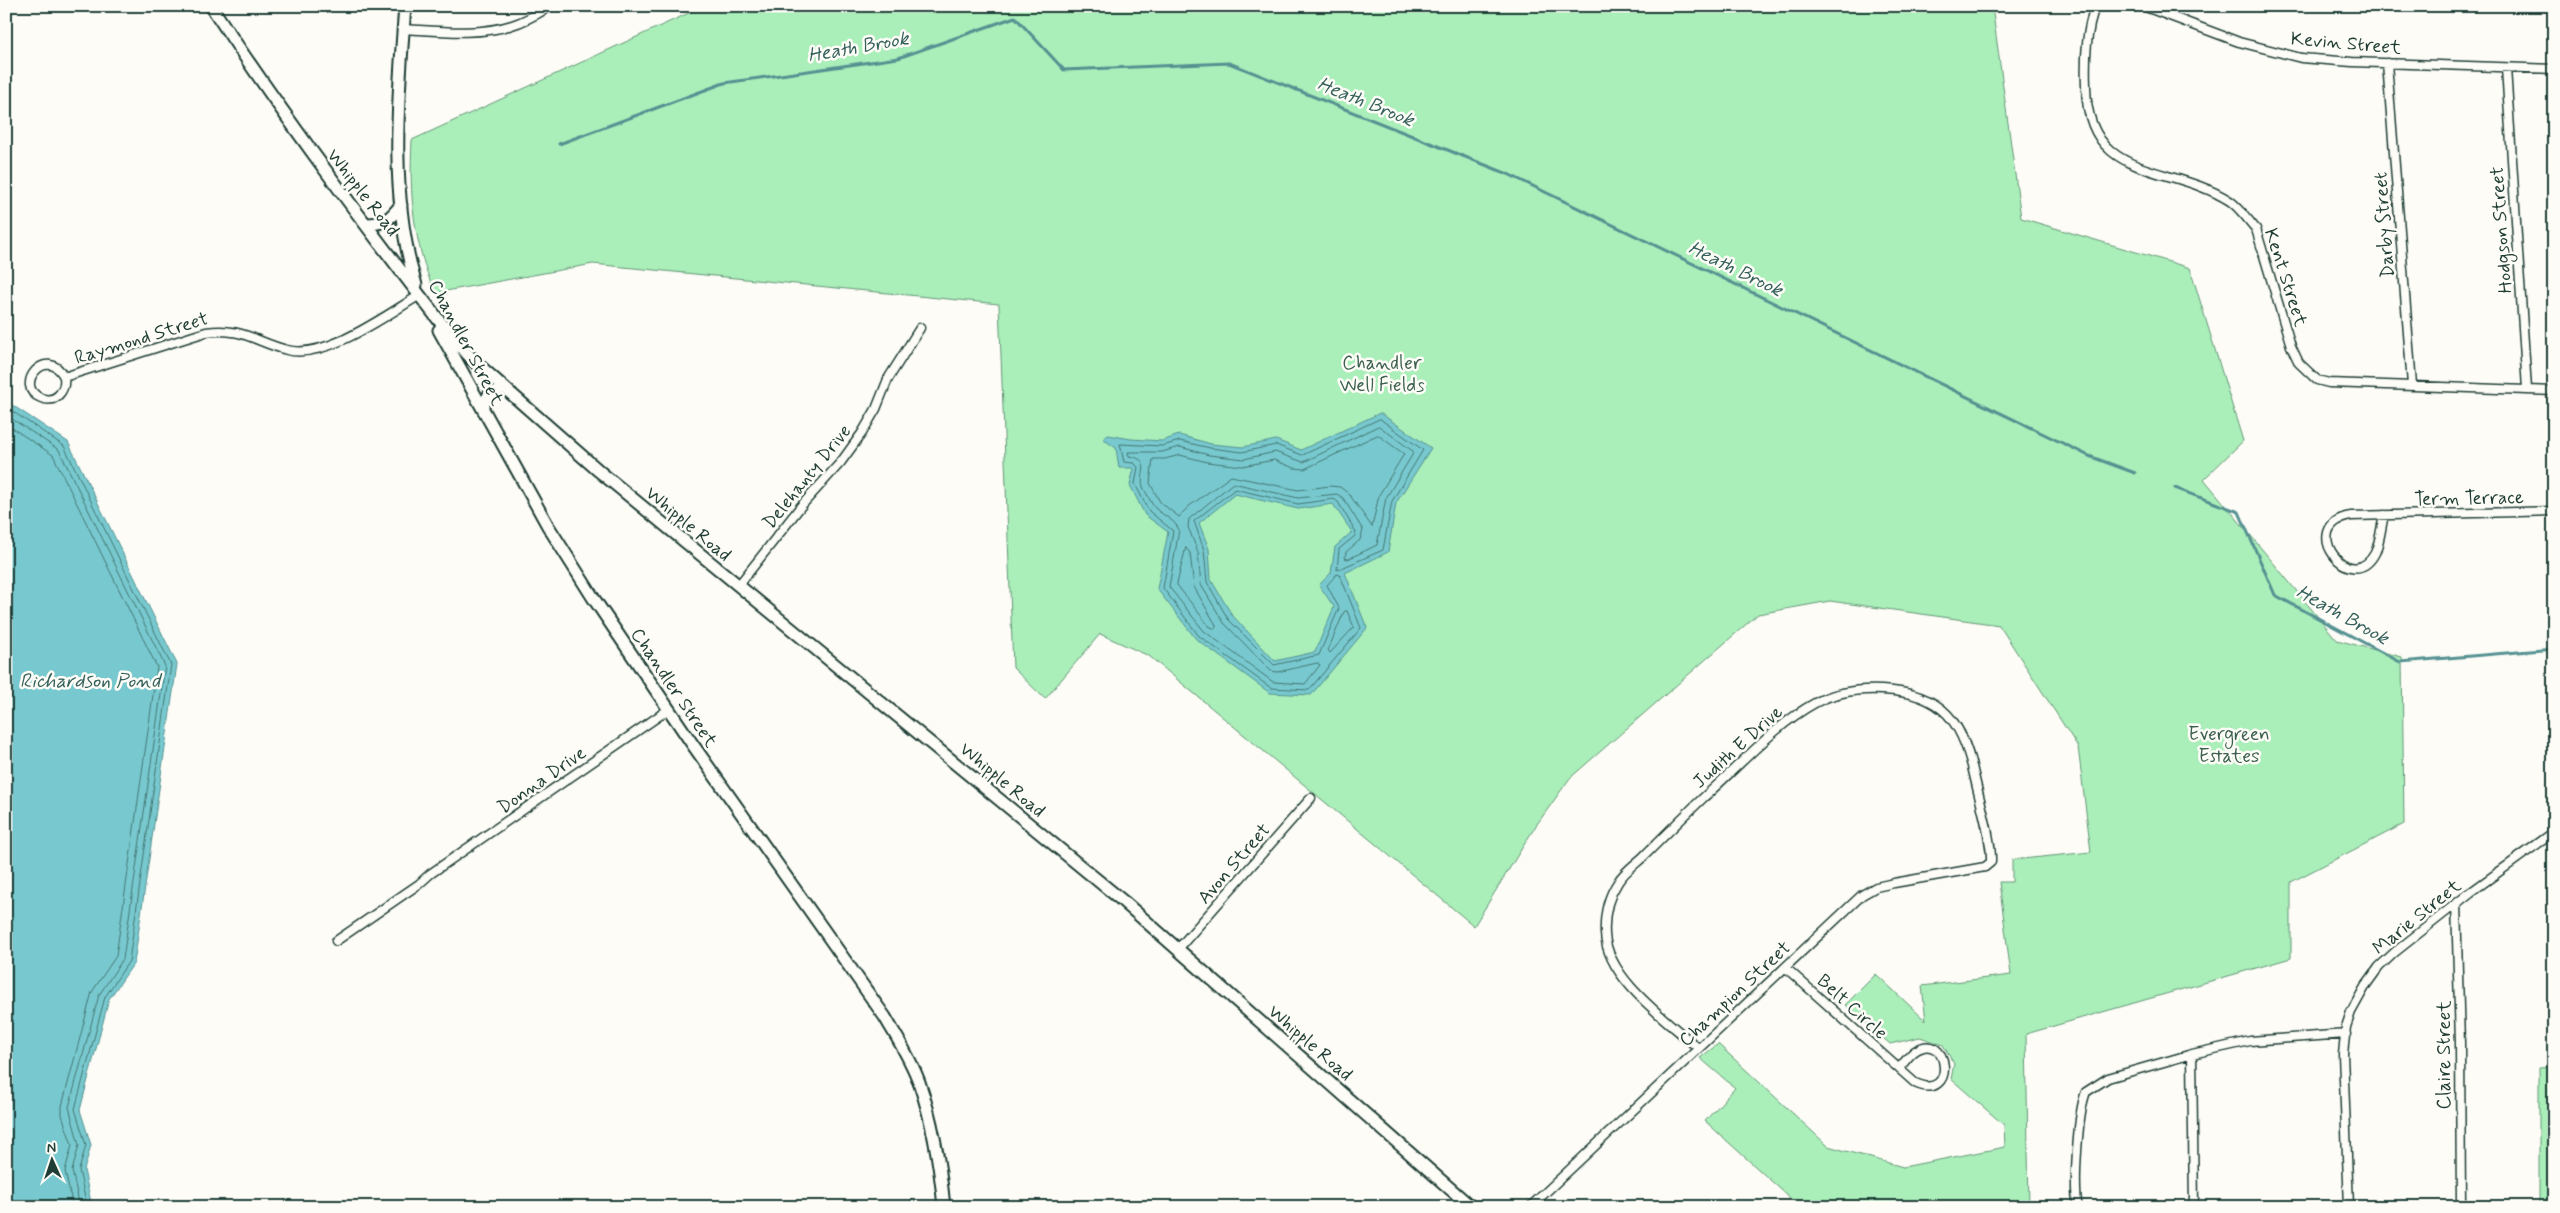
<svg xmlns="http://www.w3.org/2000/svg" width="2560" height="1213" font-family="Mynerve,sans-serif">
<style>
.green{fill:#aaeeb9;stroke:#649676}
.water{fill:#78c9cf;stroke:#549191;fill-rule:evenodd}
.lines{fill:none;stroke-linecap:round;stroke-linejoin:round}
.shore{stroke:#437572;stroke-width:1}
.stream{stroke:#549191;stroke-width:3}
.street-casing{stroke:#1f3d34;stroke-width:11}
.secondary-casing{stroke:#1f3d34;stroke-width:15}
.street{stroke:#fdfcf7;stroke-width:8}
.secondary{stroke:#fdfcf7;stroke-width:11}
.labels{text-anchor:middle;stroke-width:5;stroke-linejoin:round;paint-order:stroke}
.street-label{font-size:19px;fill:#1f3d34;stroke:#fdfcf7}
.park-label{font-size:19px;fill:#3b604f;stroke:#fdfcf7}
.water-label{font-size:20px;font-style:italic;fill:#35605b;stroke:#fdfcf7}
</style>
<rect width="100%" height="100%" fill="#fdfcf7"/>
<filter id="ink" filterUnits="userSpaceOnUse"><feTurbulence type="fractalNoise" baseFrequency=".02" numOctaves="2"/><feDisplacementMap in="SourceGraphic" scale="10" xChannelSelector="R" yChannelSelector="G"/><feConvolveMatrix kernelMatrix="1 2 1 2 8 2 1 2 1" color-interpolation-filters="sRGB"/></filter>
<g filter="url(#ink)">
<!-- green -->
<path class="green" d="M 704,6 L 1992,6 L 2021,218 L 2190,268 L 2243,441 L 2204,479 L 2337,640 L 2402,657 L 2404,824 L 2291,882 L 2291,958 L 2026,1034 L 2029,1207 L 1800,1207 L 1705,1121 L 1735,1088 L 1700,1058 L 1718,1044 L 1828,1146 L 1903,1167 L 2005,1147 L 2004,1125 L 1951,1079 L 1954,1064 L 1943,1045 L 1920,1037 L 1890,1044 L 1845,1005 L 1876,974 L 1926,1021 L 1922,986 L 2011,975 L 1999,882 L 2012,882 L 2012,860 L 2091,852 L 2078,747 L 1999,625 L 1830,601 L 1758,614 L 1570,778 L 1535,827 L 1474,926 L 1149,656 L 1100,634 L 1045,699 L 1013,668 L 999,304 L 593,264 L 435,293 C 413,241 409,195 412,140 Z
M 2554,1067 L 2554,1207 L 2539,1207 L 2539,1068 Z"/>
<!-- water -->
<path class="water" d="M 6,401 L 68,442 L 177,664 L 134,963 L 109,999 L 80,1110 L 91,1145 L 84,1170 L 92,1207 L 6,1207 Z
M 1380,413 L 1431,448 L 1396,503 L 1388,552 L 1345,573 L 1367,628 L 1311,695 L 1270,693 L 1196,639 L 1157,589 L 1168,532 L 1145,515 L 1130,485 L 1134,468 L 1119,468 L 1116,448 L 1103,439 L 1108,435 L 1131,439 L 1162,441 L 1179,435 L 1211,444 L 1243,447 L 1276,440 L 1301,450 ZM 1235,494 L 1298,509 L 1333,504 L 1352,532 L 1335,547 L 1331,573 L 1319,585 L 1334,607 L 1315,652 L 1275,661 L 1232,615 L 1211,580 L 1209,549 L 1199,523 Z"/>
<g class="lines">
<!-- shore -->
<path class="shore" d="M 6,407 L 64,446 L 171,665 L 129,961 L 105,997 L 75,1109 L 86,1145 L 79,1170 L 87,1207
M 6,415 L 59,450 L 165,666 L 123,959 L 99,995 L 69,1107 L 79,1145 L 72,1171 L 80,1207
M 1380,419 L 1423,450 L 1392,501 L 1383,550 L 1337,570 L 1339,549 L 1355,536 L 1356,532 L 1338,502 L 1334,499 L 1298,504 L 1235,489 L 1194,521 L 1204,550 L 1207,582 L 1228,619 L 1274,665 L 1319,655 L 1339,608 L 1327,585 L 1337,574 L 1340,575 L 1361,628 L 1309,690 L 1271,688 L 1199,636 L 1163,588 L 1173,531 L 1149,511 L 1135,484 L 1138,467 L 1134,463 L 1124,462 L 1120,444 L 1162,446 L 1180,441 L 1210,448 L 1242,452 L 1276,445 L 1302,455 Z
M 6,424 L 53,455 L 157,667 L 116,956 L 92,992 L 62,1106 L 62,1115 L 72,1145 L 65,1171 L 73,1207
M 1379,426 L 1414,452 L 1386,498 L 1377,545 L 1348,559 L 1345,558 L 1346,552 L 1360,540 L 1363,530 L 1343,498 L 1337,494 L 1298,498 L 1233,483 L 1189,519 L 1188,527 L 1198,552 L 1201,585 L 1224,623 L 1271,671 L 1278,672 L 1317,663 L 1320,665 L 1305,684 L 1273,682 L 1204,631 L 1169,587 L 1179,530 C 1175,520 1164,516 1156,509 C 1151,504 1148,495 1144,489 C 1137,475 1155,460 1129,456 L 1128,452 L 1162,452 L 1180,447 L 1209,455 L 1244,459 L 1275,452 L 1303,462 Z
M 1378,435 L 1404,454 L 1379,495 L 1372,527 L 1349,494 L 1340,487 L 1330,486 L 1298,490 L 1231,476 L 1188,507 L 1179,517 L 1160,502 L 1150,483 L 1153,459 L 1165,459 L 1180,455 L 1207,462 L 1242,466 L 1274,460 L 1294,468 L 1304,469 Z
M 1186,548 L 1190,553 L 1194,587 L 1216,625 L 1215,629 L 1209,626 L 1177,585 Z
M 1347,611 L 1354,627 L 1330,653 L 1328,650 L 1344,612 Z"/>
<!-- stream -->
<path class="stream" d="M 559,144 L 724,83 L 898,58 L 1015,17 L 1064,70 L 1229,63 L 1508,174 L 2089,456 L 2135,473
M 2175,488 L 2239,512 L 2275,595 L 2400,662 L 2554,649"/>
<!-- street casing -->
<g class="street-casing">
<path id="street" d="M 2095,6 C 2086,33 2085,58 2086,86 C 2087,183 2169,162 2230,201 C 2240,208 2248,220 2256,229 L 2291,346 L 2299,363 L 2317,380 L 2329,383 L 2554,391
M 2143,6 L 2239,42 L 2301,58 L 2352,62 L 2554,69
M 403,29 C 439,31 478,36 512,25 C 526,21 539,13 551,6
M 2387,63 L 2412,385
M 2506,68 L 2527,389
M 64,377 C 66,390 56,404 41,398 C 12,387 47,344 64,377 L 206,332 C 243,327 255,342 287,350 C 326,360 386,315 420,295
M 2384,515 C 2381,527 2380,542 2375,553 C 2351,598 2296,525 2351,516 L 2554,511
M 738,586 L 801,506 L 841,462 L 862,433 L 876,409 L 888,379 L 920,328
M 2456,903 L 2460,1043 L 2461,1207
M 336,941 L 419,884 L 430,874 L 669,709
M 1178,949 L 1311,798
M 1786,968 L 1915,1083 C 1958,1103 1949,1028 1915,1051 C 1909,1055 1904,1063 1899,1068
M 1530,1207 L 1862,895 L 1876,887 L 1894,883 L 1985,867 L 1991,862 C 1992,840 1980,802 1975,779 C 1963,722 1944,693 1882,690 C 1859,689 1835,692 1815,703 C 1776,724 1737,768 1703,798 C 1682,818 1662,838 1642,858 C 1634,865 1623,873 1618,882 C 1608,897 1604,916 1605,934 C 1607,979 1667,1020 1698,1048
M 2078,1207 C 2073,1187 2078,1111 2086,1092 L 2108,1078 L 2192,1054
M 2194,1207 L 2192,1054 L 2250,1041 L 2346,1034
M 2349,1207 L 2343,1054 L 2346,1027 L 2351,1012 L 2366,985 L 2379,967 L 2395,952 L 2471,892 L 2554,832"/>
</g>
<!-- secondary casing -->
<g class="secondary-casing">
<path id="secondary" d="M 211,6 C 287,122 370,232 455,341 L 475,362 L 599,471 L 1124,902 L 1471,1207
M 405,6 C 398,98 389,196 416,285
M 366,224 C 385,224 390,219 401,205
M 439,330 L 548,526 L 594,599 L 693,745 L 885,1017 C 897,1038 911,1059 919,1082 C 933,1122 940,1165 944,1207
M 482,407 L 489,395 L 504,388"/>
</g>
<!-- street -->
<use href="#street" class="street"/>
<!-- secondary -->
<use href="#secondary" class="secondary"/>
</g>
</g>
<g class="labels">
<!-- street labels -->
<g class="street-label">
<text transform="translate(2346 42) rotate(5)" y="7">Kevin Street</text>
<text transform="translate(364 192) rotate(52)" y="7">Whipple Road</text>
<text transform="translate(2383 225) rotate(-94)" y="7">Darby Street</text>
<text transform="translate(2500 230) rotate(-94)" y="7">Hodgson Street</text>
<text transform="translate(2287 277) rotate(72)" y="7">Kent Street</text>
<text transform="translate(141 337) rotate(-17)" y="7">Raymond Street</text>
<text transform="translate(467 342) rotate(62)" y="7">Chandler Street</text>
<text transform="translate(806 476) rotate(-51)" y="7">Delehanty Drive</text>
<text transform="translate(2469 497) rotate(-1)" y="7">Term Terrace</text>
<text transform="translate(689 523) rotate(40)" y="7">Whipple Road</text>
<text transform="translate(675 687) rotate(56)" y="7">Chandler Street</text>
<text transform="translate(1737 746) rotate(-42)" y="7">Judith E Drive</text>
<text transform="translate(541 779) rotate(-35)" y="7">Donna Drive</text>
<text transform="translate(1003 779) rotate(40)" y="7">Whipple Road</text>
<text transform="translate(1233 863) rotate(-49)" y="7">Avon Street</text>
<text transform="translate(2416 916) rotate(-39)" y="7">Marie Street</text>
<text transform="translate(1734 993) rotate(-43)" y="7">Champion Street</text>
<text transform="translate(1853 1006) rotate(42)" y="7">Belt Circle</text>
<text transform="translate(1311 1042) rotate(41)" y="7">Whipple Road</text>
<text transform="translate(2443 1055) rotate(-90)" y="7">Claire Street</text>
</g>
<!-- park labels -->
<g class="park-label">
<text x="1382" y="369">Chandler<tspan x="1382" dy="22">Well Fields</tspan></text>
<text x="2229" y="740">Evergreen<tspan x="2229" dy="22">Estates</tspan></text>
</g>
<!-- water labels -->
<g class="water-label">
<text transform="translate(858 46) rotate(-10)" y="7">Heath Brook</text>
<text transform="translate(1366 101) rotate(22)" y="7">Heath Brook</text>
<text transform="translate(1736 268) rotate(26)" y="7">Heath Brook</text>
<text transform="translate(2343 614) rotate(29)" y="7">Heath Brook</text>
<text x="90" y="687">Richardson Pond</text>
</g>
</g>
<!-- margin -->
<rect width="2560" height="1213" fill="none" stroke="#fdfcf7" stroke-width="25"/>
<rect x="12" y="12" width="2535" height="1188" fill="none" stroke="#1f3d34" stroke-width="2" filter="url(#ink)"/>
<!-- north arrow -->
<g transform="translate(52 1160) rotate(357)" stroke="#fdfcf7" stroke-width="4" paint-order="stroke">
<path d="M0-4L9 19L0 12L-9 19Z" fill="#1f3d34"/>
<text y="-8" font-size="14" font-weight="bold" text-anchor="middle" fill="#1f3d34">N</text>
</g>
</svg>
